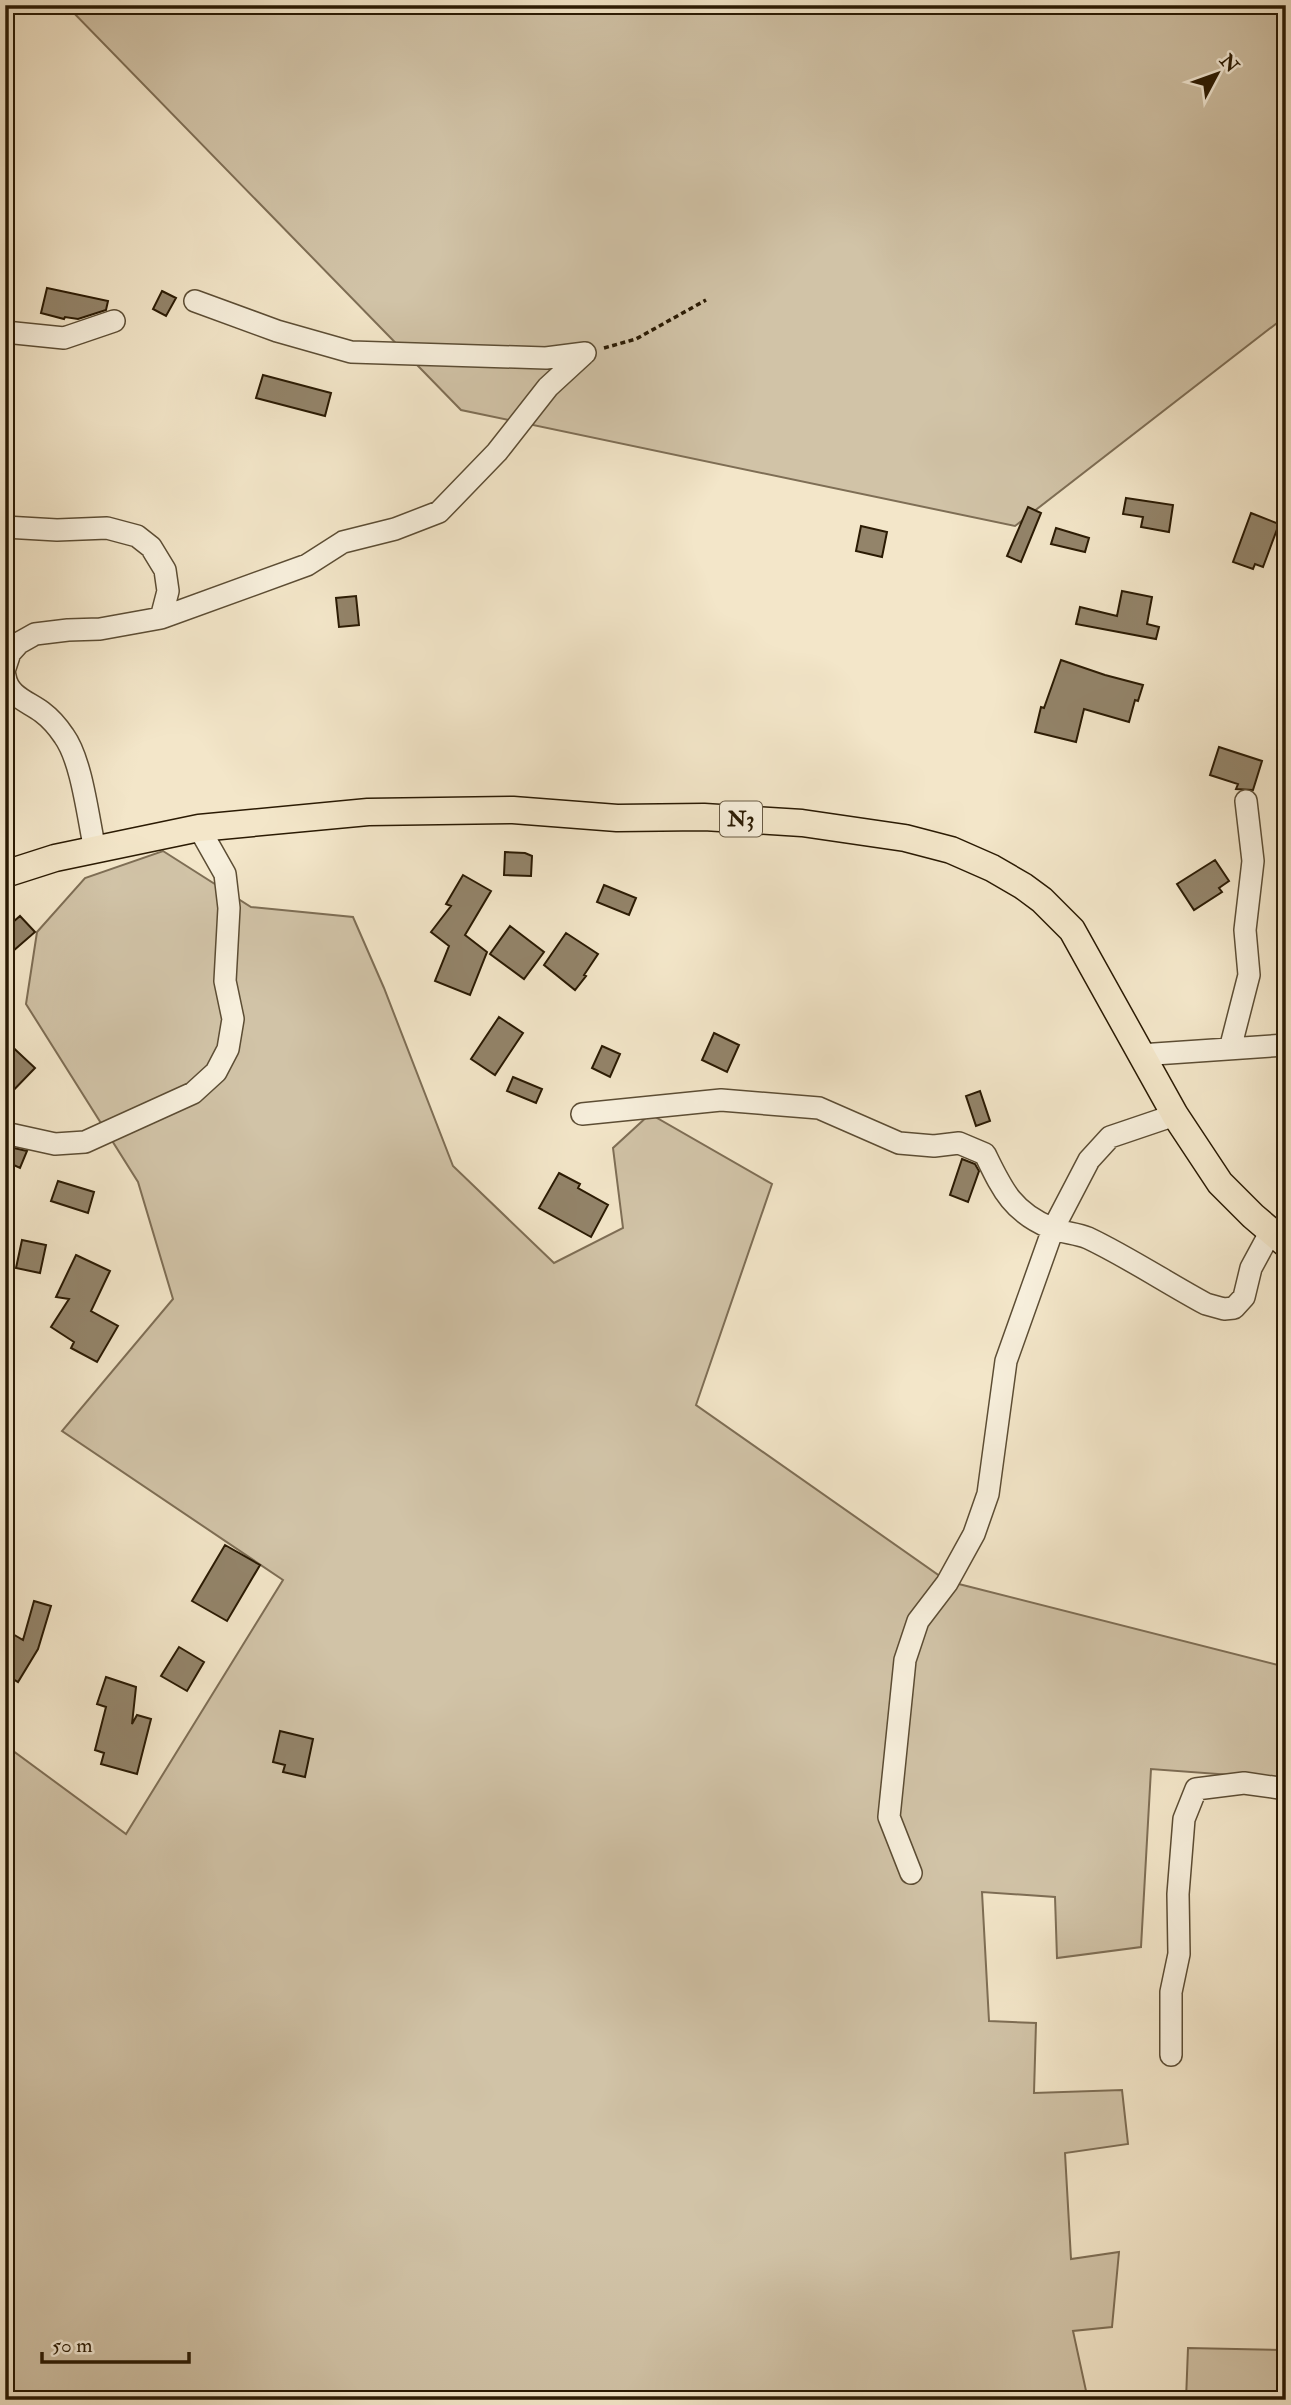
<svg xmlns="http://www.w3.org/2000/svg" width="1291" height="2405" font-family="'IM FELL Double Pica',serif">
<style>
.green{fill:#d1c3a7;stroke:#7e6e55;stroke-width:2}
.building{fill:#93846a;stroke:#2a1a03;stroke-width:2}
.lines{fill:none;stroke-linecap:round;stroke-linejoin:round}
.minor-casing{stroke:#5c4d34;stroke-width:24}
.major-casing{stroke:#2a1a03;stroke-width:29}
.path{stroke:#2a1a03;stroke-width:3.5;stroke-dasharray:5 3.5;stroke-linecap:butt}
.minor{stroke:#f7efdc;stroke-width:21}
.major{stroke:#f3e6c9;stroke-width:26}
.labels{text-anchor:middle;stroke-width:5;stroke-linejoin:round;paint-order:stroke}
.shield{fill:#f7efdc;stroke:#685a44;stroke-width:2}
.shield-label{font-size:21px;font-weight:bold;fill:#2a1a03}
</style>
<rect width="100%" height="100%" fill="#f3e6c9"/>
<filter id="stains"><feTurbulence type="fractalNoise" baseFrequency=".00286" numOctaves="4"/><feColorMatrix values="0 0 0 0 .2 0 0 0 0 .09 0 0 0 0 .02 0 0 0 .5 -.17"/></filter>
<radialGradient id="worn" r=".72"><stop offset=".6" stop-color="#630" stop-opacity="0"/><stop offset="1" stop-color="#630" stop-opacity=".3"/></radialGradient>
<!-- green -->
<path class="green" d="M 66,5 L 1286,5 L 1286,316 L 1015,526 L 461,410 Z
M 163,851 L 251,907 L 353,917 L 384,988 L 453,1166 L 554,1263 L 623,1228 L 613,1148 L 650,1114 L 772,1184 L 696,1405 L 947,1581 L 1286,1667 L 1286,1779 L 1151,1769 L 1141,1947 L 1057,1958 L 1055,1897 L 982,1892 L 989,2021 L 1036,2023 L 1034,2093 L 1122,2090 L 1128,2144 L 1065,2153 L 1071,2259 L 1119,2252 L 1112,2327 L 1073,2331 L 1088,2400 L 5,2400 L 5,1745 L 126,1834 L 283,1580 L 62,1431 L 173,1299 L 138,1182 L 26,1004 L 37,932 L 85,878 Z
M 1188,2348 L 1283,2350 L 1286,2349 L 1286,2400 L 1186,2400 Z"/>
<!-- building -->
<path class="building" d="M 47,288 L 108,301 L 106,310 L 78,319 L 65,317 L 64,319 L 41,313 Z
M 162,291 L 176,298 L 166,316 L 153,309 Z
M 263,375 L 331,393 L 325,416 L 256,398 Z
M 1126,498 L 1173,505 L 1169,532 L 1141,527 L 1143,517 L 1123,514 Z
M 1028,507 L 1041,513 L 1021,562 L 1007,556 Z
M 1251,513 L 1279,524 L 1263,567 L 1255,564 L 1253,569 L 1233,562 Z
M 861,526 L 887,532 L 882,557 L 856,551 Z
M 1056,528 L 1089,538 L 1085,552 L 1051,544 Z
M 1122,591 L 1152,597 L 1147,624 L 1159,627 L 1156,639 L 1076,624 L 1080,607 L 1117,616 Z
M 356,596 L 359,625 L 339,627 L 336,598 Z
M 1061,660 L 1105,675 L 1143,685 L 1138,701 L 1135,700 L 1129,722 L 1084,709 L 1076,742 L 1035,732 L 1041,707 L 1044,708 Z
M 1219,747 L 1262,761 L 1253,790 L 1236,789 L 1238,784 L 1210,775 Z
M 505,852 L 525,853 L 532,856 L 531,876 L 504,875 Z
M 1215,860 L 1229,881 L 1219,888 L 1222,892 L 1194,910 L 1177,884 Z
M 463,875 L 491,891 L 465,935 L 487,952 L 470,995 L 435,981 L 449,946 L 431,932 L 451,906 L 446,904 Z
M 604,885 L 636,898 L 629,915 L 597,902 Z
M 20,916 L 35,932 L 5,958 L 5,929 Z
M 510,926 L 544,952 L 524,979 L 490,954 Z
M 566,933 L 598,954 L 584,975 L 586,976 L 575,990 L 544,965 Z
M 499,1017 L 523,1033 L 495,1075 L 471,1059 Z
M 714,1033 L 739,1045 L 727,1072 L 702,1060 Z
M 5,1040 L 35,1068 L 5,1099 Z
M 602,1046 L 620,1054 L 610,1077 L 592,1068 Z
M 513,1077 L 542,1089 L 536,1103 L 507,1091 Z
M 980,1091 L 990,1121 L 976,1126 L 966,1096 Z
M 5,1146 L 27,1151 L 20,1168 L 5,1161 Z
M 962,1159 L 975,1164 L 979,1171 L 968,1202 L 950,1195 Z
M 559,1173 L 580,1184 L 578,1188 L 608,1205 L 591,1237 L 539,1208 Z
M 58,1181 L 94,1192 L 88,1213 L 51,1201 Z
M 22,1240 L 46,1245 L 40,1273 L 16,1268 Z
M 76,1255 L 110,1271 L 91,1311 L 118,1326 L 97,1362 L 71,1348 L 74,1342 L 51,1327 L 69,1299 L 56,1297 Z
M 225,1545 L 260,1565 L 227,1621 L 192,1601 Z
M 34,1601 L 51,1606 L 38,1649 L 18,1682 L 5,1674 L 5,1642 L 11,1633 L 23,1640 Z
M 179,1647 L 204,1662 L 187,1691 L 161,1676 Z
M 106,1677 L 136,1687 L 132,1724 L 137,1715 L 151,1719 L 137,1774 L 101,1764 L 104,1753 L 95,1750 L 106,1707 L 97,1704 Z
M 280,1731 L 313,1739 L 305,1777 L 283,1772 L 285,1765 L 273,1762 Z"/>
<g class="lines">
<!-- minor casing -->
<g class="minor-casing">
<path id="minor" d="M 195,301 L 277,331 L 351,352 L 546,358 L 585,353
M 5,332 L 64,338 L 114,321
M 5,527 L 57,530 L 107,528 L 137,536 L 151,547 L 165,570 L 168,591 L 161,618
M 5,668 L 10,653 L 19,643 L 35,634 L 68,630 L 100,629 L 161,618 L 307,565 L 343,542 L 395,529 L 439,512 L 497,452 L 548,387 L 585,353
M 5,676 C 8,696 27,701 42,712 C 50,718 58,727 64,736 C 82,761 88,818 95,850
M 1230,1049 L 1249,975 L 1245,930 L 1253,861 L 1246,801
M 1140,1055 L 1286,1045
M 582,1114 L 721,1100 L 819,1108 L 899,1143 L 934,1146 L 959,1143 L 985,1154 C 1002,1189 1012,1212 1051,1228 C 1063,1233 1076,1233 1088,1238 C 1128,1257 1167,1283 1206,1304 L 1224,1309 L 1234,1308 L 1244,1297 L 1251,1268 L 1271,1231
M 5,1133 L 55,1144 L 85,1142 L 193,1093 L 216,1072 L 228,1049 L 233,1019 L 225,981 L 229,908 L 225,874 L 199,828
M 911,1873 L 889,1817 L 905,1660 L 918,1621 L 947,1583 L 974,1534 L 988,1494 L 1006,1361 L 1053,1229 L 1089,1160 L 1110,1137 L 1175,1115
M 1171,2055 L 1171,1992 L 1179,1954 L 1178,1894 L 1184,1819 L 1196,1789 L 1244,1783 L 1286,1789"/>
</g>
<!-- major casing -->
<g class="major-casing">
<path id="major" d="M 5,874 L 55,858 L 199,828 L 368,812 L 513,810 L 617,818 L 704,817 L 802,823 L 905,838 L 951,850 L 992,868 L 1023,886 L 1042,900 L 1072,930 L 1175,1115 L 1220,1183 L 1253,1216 L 1286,1244"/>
</g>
<!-- path -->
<path class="path" d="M 604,348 L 636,339 L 706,300"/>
<!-- minor -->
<use href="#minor" class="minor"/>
<!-- major -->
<use href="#major" class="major"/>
</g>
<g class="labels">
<!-- shield labels -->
<rect class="shield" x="720" y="801.5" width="42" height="35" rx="5"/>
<g class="shield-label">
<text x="741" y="826">N3</text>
</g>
</g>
<!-- margin -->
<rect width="1291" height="2405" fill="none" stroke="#f3e6c9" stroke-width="28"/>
<rect x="7" y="7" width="1277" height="2391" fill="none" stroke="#2a1a03" stroke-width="3.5"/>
<rect x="14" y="14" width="1263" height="2377" fill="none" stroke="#2a1a03" stroke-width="2"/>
<!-- north arrow -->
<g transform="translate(1217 74) rotate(49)" stroke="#f7efdc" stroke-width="5" paint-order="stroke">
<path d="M0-5L12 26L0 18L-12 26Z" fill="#2a1a03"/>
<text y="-10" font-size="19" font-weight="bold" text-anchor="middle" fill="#2a1a03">N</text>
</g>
<!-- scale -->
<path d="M42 2352v10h147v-10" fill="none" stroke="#2a1a03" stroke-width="3.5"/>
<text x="52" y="2352" font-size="21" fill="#2a1a03" stroke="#f7efdc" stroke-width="5" paint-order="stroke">50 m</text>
<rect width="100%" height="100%" filter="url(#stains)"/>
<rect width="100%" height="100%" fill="url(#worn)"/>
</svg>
